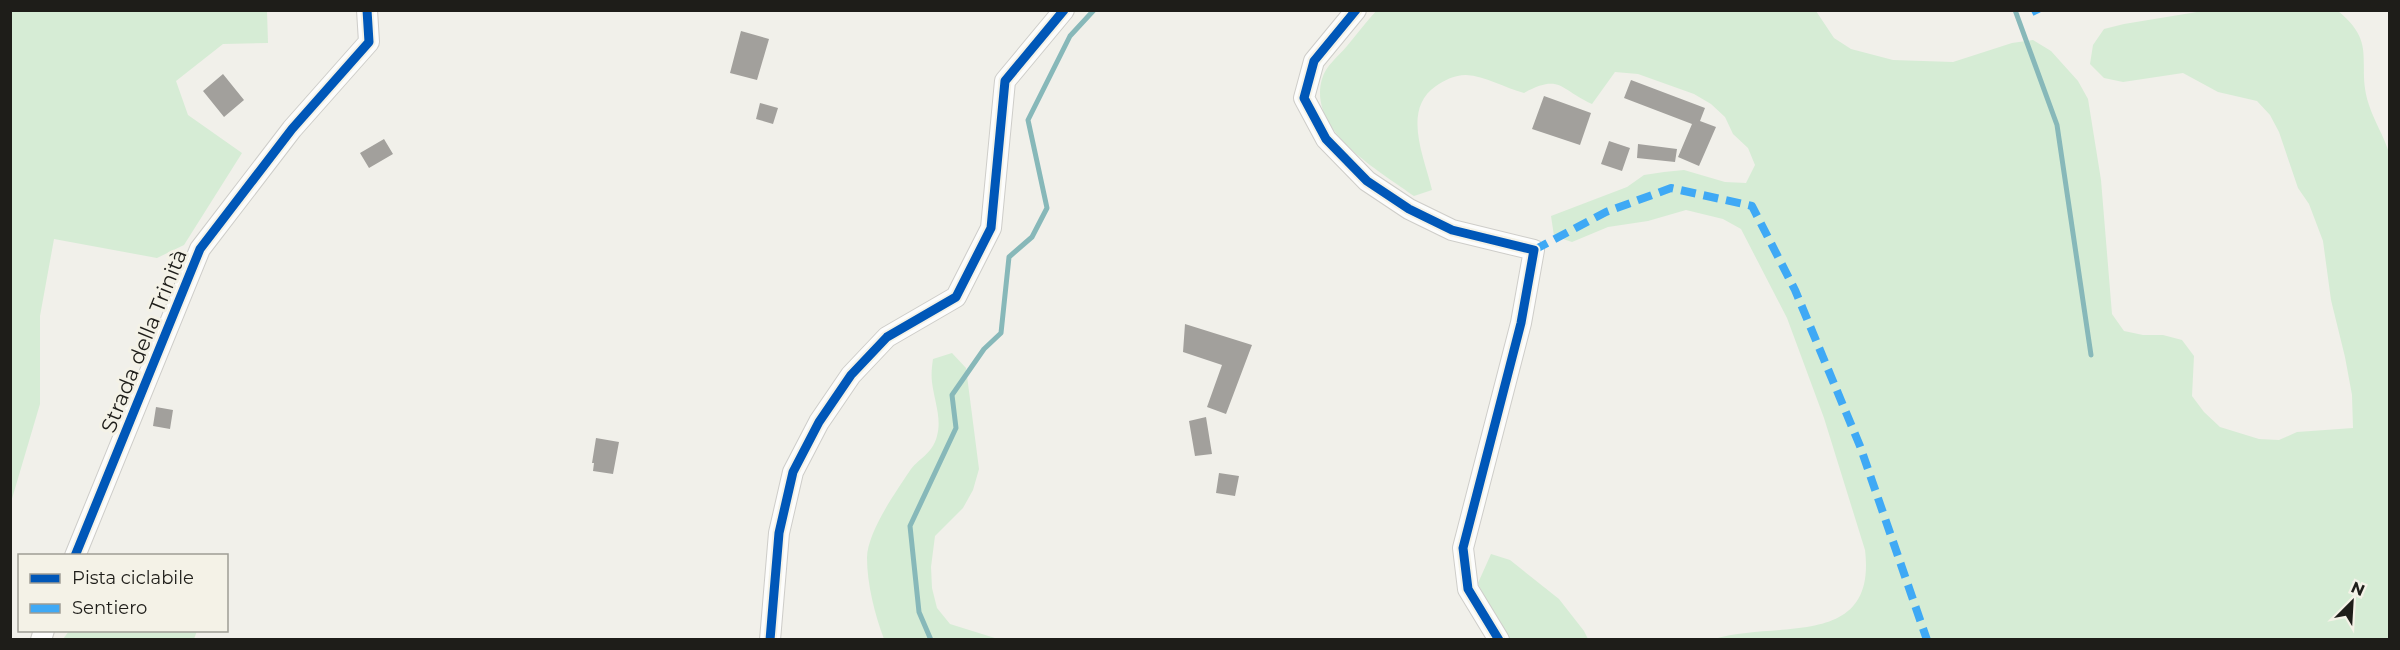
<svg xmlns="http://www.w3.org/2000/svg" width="2400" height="650" font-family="Montserrat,sans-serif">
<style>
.green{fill:#d6ecd5}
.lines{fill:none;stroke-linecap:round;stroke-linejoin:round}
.stream{stroke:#87b8b9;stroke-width:5}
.building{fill:#a2a09c}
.street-casing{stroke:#cecdc9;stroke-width:22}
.street{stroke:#fdfdfc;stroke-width:20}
.quiet{stroke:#3fa9f5;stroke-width:8;stroke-dasharray:15 8;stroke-linecap:butt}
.cycleway-casing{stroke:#f4f2e7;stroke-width:13}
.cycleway{stroke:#0057b8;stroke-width:9}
.labels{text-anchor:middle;stroke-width:6;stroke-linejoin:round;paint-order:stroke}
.street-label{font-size:21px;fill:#1e1d19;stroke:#f4f2e7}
</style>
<rect width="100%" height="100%" fill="#f1f0ea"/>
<!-- green -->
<path class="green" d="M 11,10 L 267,11 L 268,43 L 223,44 L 176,81 L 188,115 L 242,153 L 184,245 L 157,258 L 54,239 L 40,316 L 40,404 L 11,502 Z
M 1377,10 L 1816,11 L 1834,38 L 1851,49 L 1893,60 L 1953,62 L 2012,43 L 2033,40 L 2051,51 L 2078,81 L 2088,99 L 2101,180 L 2112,314 L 2124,331 L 2143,335 L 2163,335 L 2182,340 L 2194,356 L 2192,396 L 2204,412 L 2220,427 L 2259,439 L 2279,440 L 2297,432 L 2353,428 L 2352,395 L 2345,357 L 2331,300 L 2323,241 L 2309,204 L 2298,188 L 2279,132 L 2270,115 L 2257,101 L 2218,92 L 2183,73 L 2123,82 L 2104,78 L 2090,64 L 2093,45 L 2104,29 L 2124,24 L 2203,11 L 2338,11 C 2379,44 2355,64 2369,105 C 2374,121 2384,136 2389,153 L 2389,639 L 1714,639 C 1777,620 1877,650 1865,550 L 1824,418 L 1787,318 L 1741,229 L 1723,219 L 1686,210 L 1648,221 L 1608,227 L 1572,242 L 1554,236 L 1551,216 L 1627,187 L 1644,175 L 1664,172 L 1684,170 L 1725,182 L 1746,183 L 1755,165 L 1748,148 L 1733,134 L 1725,117 L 1711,104 L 1694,94 L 1638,74 L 1615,72 L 1592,104 C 1560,90 1561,73 1524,93 C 1505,88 1485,76 1466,75 C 1454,75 1445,80 1436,86 C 1401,110 1425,158 1432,190 L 1414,196 C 1380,171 1307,131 1322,79 C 1326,65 1338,57 1347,46 C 1357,34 1366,22 1377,10 Z
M 952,353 L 966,368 L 979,469 L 973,490 L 963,508 L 935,536 L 931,567 L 932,588 L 937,608 L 950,624 L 998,639 L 884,639 C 875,615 867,584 867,558 C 867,533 895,493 909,472 C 918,458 932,455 937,436 C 942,418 934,400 932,382 C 931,374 932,366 933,359 Z
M 1491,554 L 1510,560 L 1559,599 L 1584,631 L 1588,639 L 1505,639 L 1492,617 L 1478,583 Z
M 69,631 L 69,630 L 197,631 L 194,639 L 63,639 Z"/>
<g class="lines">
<!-- stream -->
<path class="stream" d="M 2015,10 L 2057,125 L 2091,355
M 931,640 L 919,612 L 910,526 L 956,428 L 952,395 L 984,349 L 1001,333 L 1009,257 L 1032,237 L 1047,208 L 1028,120 L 1070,36 L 1094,10"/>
</g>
<!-- building -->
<path class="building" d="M 741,31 L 769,39 L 757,80 L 730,73 Z
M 223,74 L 244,100 L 224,117 L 203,91 Z
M 1631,80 L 1705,108 L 1700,121 L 1716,127 L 1699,166 L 1678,157 L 1692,124 L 1624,98 Z
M 1544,96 L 1591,113 L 1580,145 L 1532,129 Z
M 760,103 L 778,108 L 773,124 L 756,119 Z
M 384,139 L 393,154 L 369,168 L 360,153 Z
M 1609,141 L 1630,148 L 1622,171 L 1601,164 Z
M 1638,144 L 1677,149 L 1675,162 L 1637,158 Z
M 1185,324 L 1252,345 L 1226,414 L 1207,407 L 1222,365 L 1183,352 Z
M 156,407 L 173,410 L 170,429 L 153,426 Z
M 1206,417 L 1212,454 L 1195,456 L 1189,421 Z
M 596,438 L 619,442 L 613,474 L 593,471 L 594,463 L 592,463 Z
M 1219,473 L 1239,476 L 1235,496 L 1216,493 Z"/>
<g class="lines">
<!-- street casing -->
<g class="street-casing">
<path id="street" d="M 1356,10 L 1314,61 L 1304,98 L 1326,139 L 1367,181 L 1409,209 L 1452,230 L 1534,250 L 1521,323 L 1463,548 L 1468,589 L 1499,640
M 75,556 L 200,249 L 292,129 L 369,42 L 367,10
M 41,640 L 44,630
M 770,640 L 779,533 L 793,472 L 819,422 L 851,375 L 887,337 L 956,297 L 991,228 L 1005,81 L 1064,10"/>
</g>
<!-- street -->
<use href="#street" class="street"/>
<!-- quiet -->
<path class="quiet" d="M 2035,10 L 2037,14
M 1534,250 L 1606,212 L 1671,188 L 1752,206 L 1795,290 L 1860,446 L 1927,640"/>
<!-- cycleway casing -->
<g class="cycleway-casing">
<path id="cycleway" d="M 1356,10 L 1314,61 L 1304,98 L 1326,139 L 1367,181 L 1409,209 L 1452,230 L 1534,250 L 1521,323 L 1463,548 L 1468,589 L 1499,640
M 75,556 L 200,249 L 292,129 L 369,42 L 367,10
M 770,640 L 779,533 L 793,472 L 819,422 L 851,375 L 887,337 L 956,297 L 991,228 L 1005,81 L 1064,10"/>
</g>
<!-- cycleway -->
<use href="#cycleway" class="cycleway"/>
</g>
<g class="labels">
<!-- street labels -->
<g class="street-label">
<text transform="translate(144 341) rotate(-68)" y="7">Strada della Trinità</text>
</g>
</g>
<!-- border -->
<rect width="2400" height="650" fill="none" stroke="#1e1d19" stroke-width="24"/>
<!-- legend -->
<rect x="18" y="554" width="210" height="78" fill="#f4f2e7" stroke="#9e9d95" stroke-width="1.5"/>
<rect x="30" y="574" width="30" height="9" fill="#0057b8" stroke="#9e9d95" stroke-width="1.5"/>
<text x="72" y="584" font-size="18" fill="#1e1d19">Pista ciclabile</text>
<rect x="30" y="604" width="30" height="9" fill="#3fa9f5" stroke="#9e9d95" stroke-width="1.5"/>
<text x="72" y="614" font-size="18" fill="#1e1d19">Sentiero</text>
<!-- north arrow -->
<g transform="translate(2352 602) rotate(24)" stroke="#f4f2e7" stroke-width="4.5" paint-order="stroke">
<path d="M0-4.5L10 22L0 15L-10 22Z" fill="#1e1d19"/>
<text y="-9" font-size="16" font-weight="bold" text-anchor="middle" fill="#1e1d19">N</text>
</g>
</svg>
